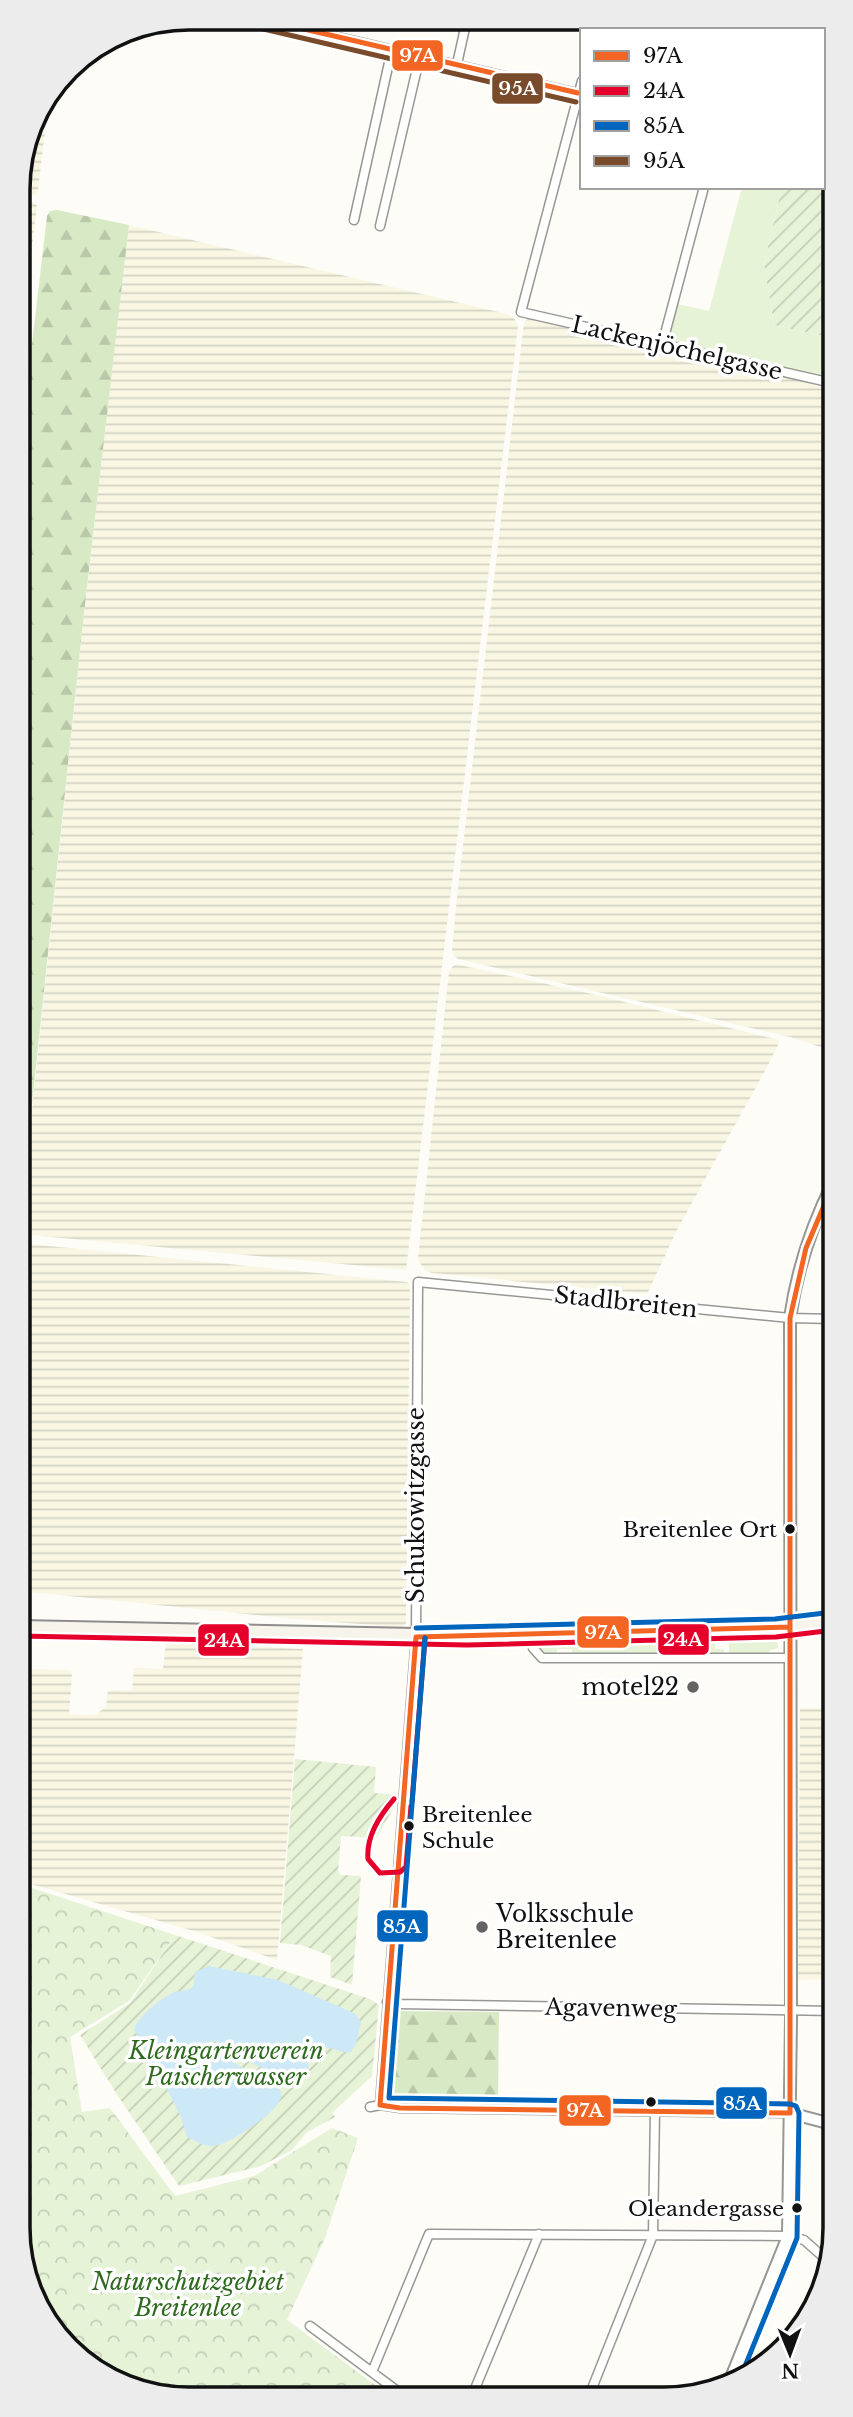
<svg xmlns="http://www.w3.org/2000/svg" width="853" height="2417" font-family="'Libre Baskerville',serif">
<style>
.farmland{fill:url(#farmland-rules)}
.grass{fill:#e7f3d7}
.forest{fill:url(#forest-firs)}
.park{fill:url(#park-crowns)}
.garden{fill:url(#garden-furrows)}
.water{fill:#cde8f7}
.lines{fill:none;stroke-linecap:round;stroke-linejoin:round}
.minor-casing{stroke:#979795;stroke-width:11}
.tertiary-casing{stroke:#979795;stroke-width:14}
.secondary-casing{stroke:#8e8d8b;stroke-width:16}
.minor{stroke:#fffffe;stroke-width:8}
.tertiary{stroke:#fffffe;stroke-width:10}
.secondary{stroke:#f6f4eb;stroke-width:12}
.bus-1-casing{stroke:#fff;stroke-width:10}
.bus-2-casing{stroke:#fff;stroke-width:10}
.bus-3-casing{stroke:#fff;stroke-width:10}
.bus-4-casing{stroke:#fff;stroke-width:10}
.bus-1{stroke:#f26522;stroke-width:5}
.bus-2{stroke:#e4002b;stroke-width:5}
.bus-3{stroke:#0065bd;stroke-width:5}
.bus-4{stroke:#7a4b2a;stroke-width:5}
.bus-dot{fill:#111;stroke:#fff;stroke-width:2.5}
.poi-dot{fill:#646362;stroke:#fff;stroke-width:2.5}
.labels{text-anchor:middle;stroke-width:7;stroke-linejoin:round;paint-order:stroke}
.bus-label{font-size:21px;fill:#111;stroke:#fff;text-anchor:end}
.street-label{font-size:23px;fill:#111;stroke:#fff}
.poi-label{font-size:23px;fill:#111;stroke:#fff;text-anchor:end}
.park-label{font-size:23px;font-style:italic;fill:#2f6b1f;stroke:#fff}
.rim{fill:none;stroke:#111;stroke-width:3.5}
.line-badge{stroke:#fff;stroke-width:2.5}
.badge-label{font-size:19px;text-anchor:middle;font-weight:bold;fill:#fff}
</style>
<defs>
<pattern id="farmland-rules" width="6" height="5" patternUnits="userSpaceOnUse" patternTransform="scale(1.75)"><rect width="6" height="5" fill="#f9f7e4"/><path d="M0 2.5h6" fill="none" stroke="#d4d3c3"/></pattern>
<pattern id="forest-firs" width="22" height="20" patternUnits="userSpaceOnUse" patternTransform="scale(1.75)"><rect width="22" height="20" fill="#d8eac5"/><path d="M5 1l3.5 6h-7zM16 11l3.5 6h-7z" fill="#b8c8a8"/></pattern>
<pattern id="park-crowns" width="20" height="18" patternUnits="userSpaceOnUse" patternTransform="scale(1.75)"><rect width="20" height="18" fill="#e7f3d7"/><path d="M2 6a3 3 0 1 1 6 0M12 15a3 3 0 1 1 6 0" fill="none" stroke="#c5cfb8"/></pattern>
<pattern id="garden-furrows" width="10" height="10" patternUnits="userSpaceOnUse" patternTransform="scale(1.75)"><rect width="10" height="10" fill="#e7f3d7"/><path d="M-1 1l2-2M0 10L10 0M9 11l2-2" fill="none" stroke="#c5cfb8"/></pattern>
</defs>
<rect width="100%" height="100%" fill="#fdfcf7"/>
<!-- farmland -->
<path class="farmland" d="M 49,95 L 38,191 L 34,195 L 18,197 L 18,177 L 35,112 Z
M 18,202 L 34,202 L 37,206 L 18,363 Z
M 129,225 L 507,314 L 514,318 L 518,326 L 406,1270 L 19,1234 L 84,613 Z
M 529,318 L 832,388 L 833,1051 L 790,1037 L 458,959 L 454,956 L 452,951 L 457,897 L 524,322 Z
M 455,964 L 592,994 L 779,1040 L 779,1043 L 766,1069 L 677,1230 L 647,1294 L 432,1273 L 425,1270 L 420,1263 L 418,1258 L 449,971 Z
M 19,1243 L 407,1282 L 410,1285 L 406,1623 L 403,1627 L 306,1620 L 20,1591 Z
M 166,1643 L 303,1649 L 277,1960 L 194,1931 L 20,1881 L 20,1669 L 71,1670 L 72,1676 L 69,1714 L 95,1715 L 106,1707 L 108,1690 L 132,1691 L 134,1668 L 163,1669 Z
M 800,1708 L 834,1708 L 835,1979 L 798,1980 Z"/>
<!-- grass -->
<path class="grass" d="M 742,187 L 782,187 L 764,264 L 774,325 L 832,338 L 832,379 L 668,342 L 677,304 L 709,311 Z
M 723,1639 L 723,1643 L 715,1643 L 715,1649 L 724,1649 L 724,1654 L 572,1653 L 572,1649 L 557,1649 L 557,1653 L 545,1653 L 539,1647 L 544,1641 Z
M 774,1639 L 778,1643 L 778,1648 L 769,1651 L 769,1654 L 729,1654 L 729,1640 Z"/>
<!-- forest -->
<path class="forest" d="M 57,210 L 129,225 L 84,613 L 19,1227 L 18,463 L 47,216 L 50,211 Z
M 400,2011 L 499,2012 L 498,2104 L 400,2103 L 389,2098 L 392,2016 Z"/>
<!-- park -->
<path class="park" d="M 20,1884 L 175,1935 L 129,2001 L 70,2037 L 82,2112 L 110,2108 L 175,2196 L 254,2176 L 332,2128 L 358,2138 L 325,2238 L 287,2320 L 390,2396 L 155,2396 L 68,2350 L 21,2262 Z"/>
<!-- garden -->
<path class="garden" d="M 823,161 L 832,163 L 832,338 L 774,325 L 764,264 L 782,187 L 823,187 Z
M 295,1759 L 376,1767 L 374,1793 L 396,1795 L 396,1804 L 376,1838 L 341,1836 L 338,1871 L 341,1875 L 361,1876 L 352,1985 L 330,1977 L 331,1956 L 301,1945 L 280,1943 Z
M 175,1935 L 370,1999 L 379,2005 L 372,2076 L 332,2113 L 335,2117 L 307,2132 L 292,2150 L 261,2166 L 179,2186 L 118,2096 L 80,2035 L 130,2003 Z"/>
<!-- water -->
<path class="water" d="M 209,1966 L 278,1980 L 354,2013 L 361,2022 L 356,2044 L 351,2052 C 339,2055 328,2041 316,2052 C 313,2055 311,2059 308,2061 L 309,2069 L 285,2081 L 214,2041 L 210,2041 L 210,2050 L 279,2087 C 280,2090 282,2094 281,2098 C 276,2113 229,2145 213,2146 C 204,2147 196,2141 187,2137 L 181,2117 L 162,2080 L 152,2070 L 142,2042 L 134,2030 C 137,2017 163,1996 175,1992 C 181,1990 192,1992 194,1983 C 195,1980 194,1976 195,1972 Z"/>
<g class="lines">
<!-- minor casing -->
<g class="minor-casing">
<path id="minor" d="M 257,18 L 581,94
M 596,30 L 598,20
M 457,64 L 467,19
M 582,81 L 521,312 L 832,383
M 823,152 L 832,154
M 354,220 L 392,49
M 380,226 L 420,56
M 662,345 L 704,187
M 533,1635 L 533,1648 L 542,1658 L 790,1658
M 387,2002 L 397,2004 L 835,2011
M 380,2105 L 416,1637 L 418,1282 L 790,1318 L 834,1319
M 370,2107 L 380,2105 L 400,2108 L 790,2113
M 310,2326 L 404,2396
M 372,2372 L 429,2234 L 788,2236 L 804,2240 L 830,2263
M 472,2396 L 539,2234
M 589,2396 L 653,2235 L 655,2110"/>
</g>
<!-- tertiary casing -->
<g class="tertiary-casing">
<path id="tertiary" d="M 790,2113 L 835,2125
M 728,2385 L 788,2236 L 791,2019 L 790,1318 C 797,1269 811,1226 834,1181"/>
</g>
<!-- secondary casing -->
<g class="secondary-casing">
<path id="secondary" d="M 20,1627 L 467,1636 L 776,1628 L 834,1621"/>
</g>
<!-- minor -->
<use href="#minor" class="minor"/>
<!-- tertiary -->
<use href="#tertiary" class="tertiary"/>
<!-- secondary -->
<use href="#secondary" class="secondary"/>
<!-- bus-1 casing -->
<g class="bus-1-casing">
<path id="bus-1" d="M 257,18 L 578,93
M 416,1637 L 790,1627
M 380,2105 L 416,1637
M 380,2105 L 400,2108 L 790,2113
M 790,2113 L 790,1318 L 806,1248 L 834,1182"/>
</g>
<!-- bus-2 casing -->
<g class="bus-2-casing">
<path id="bus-2" d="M 20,1636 L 467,1645 L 776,1637 L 834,1630
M 394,1799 C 380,1815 366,1837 368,1859 L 380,1873 L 400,1872 L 406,1867 L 411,1806
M 412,1802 L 425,1638"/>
</g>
<!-- bus-3 casing -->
<g class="bus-3-casing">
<path id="bus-3" d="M 416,1628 L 775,1619 L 833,1612
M 425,1638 L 389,2098 L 790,2104 L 796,2106 L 799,2113 L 797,2238 L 739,2381"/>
</g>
<!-- bus-4 casing -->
<g class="bus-4-casing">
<path id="bus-4" d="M 255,27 L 576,102"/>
</g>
<!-- bus-1 -->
<use href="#bus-1" class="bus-1"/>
<!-- bus-2 -->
<use href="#bus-2" class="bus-2"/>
<!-- bus-3 -->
<use href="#bus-3" class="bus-3"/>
<!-- bus-4 -->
<use href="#bus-4" class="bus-4"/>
</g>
<!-- markers -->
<g class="bus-dot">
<circle cx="790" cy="1529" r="6"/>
<circle cx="409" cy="1826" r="6"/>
<circle cx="651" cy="2102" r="6"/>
<circle cx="797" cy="2208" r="6"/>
</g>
<g class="poi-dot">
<circle cx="693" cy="1687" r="7"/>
<circle cx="482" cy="1927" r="7"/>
</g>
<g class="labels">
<!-- bus labels -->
<g class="bus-label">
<text x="777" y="1537">Breitenlee Ort</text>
<text x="422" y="1822" text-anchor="start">Breitenlee<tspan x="422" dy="26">Schule</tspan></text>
<text x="784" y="2216">Oleandergasse</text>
</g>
<!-- street labels -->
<g class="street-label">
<text transform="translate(677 348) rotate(13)" y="8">Lackenjöchelgasse</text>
<text transform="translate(626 1302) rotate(6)" y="8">Stadlbreiten</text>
<text transform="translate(416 1505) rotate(-90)" y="8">Schukowitzgasse</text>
<text transform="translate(611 2008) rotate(1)" y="8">Agavenweg</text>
</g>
<!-- poi labels -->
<g class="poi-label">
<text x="679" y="1695">motel22</text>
<text x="496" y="1922" text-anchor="start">Volksschule<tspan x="496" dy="26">Breitenlee</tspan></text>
</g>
<!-- park labels -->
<g class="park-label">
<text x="226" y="2059">Kleingartenverein<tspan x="226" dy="26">Paischerwasser</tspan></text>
<text x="188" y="2290">Naturschutzgebiet<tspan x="188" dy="26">Breitenlee</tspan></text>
</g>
</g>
<!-- crop -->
<path d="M0 0H853V2417H0ZM189 30H664A159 159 0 0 1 823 189V2228A159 159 0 0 1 664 2387H189A159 159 0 0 1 30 2228V189A159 159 0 0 1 189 30Z" fill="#ececec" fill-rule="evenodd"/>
<path class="rim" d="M189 30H664A159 159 0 0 1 823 189V2228A159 159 0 0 1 664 2387H189A159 159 0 0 1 30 2228V189A159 159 0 0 1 189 30Z"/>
<g class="line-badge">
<rect x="391" y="39" width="53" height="33" rx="7" fill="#f26522"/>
<rect x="491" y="72" width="53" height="33" rx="7" fill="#7a4b2a"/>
<rect x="576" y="1615" width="54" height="34" rx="7" fill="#f26522"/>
<rect x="657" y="1623" width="53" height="33" rx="7" fill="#e4002b"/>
<rect x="197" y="1623" width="53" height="34" rx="7" fill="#e4002b"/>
<rect x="376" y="1909" width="53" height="34" rx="7" fill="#0065bd"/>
<rect x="715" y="2086" width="53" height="34" rx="7" fill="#0065bd"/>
<rect x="558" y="2094" width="54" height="33" rx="7" fill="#f26522"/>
</g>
<g class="badge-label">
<text x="418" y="62">97A</text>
<text x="518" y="95">95A</text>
<text x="603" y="1639">97A</text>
<text x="683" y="1646">24A</text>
<text x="224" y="1647">24A</text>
<text x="402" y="1933">85A</text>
<text x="742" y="2110">85A</text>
<text x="585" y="2117">97A</text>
</g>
<!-- legend -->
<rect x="580" y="28" width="245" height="161" fill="#ffffff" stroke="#a0a0a0" stroke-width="2"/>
<rect x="594" y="51" width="35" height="10" fill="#f26522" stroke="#a0a0a0" stroke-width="2"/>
<text x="643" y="63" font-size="21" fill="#111111">97A</text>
<rect x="594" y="86" width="35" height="10" fill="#e4002b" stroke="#a0a0a0" stroke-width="2"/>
<text x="643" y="98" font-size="21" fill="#111111">24A</text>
<rect x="594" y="121" width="35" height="10" fill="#0065bd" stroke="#a0a0a0" stroke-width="2"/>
<text x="643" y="133" font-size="21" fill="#111111">85A</text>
<rect x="594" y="156" width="35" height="10" fill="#7a4b2a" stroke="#a0a0a0" stroke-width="2"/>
<text x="643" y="168" font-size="21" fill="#111111">95A</text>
<!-- north arrow -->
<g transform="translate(790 2354) rotate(179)" stroke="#ffffff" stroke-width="5" paint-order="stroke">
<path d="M0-5L12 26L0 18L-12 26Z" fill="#111111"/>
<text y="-10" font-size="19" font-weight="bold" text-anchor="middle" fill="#111111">N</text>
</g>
</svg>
